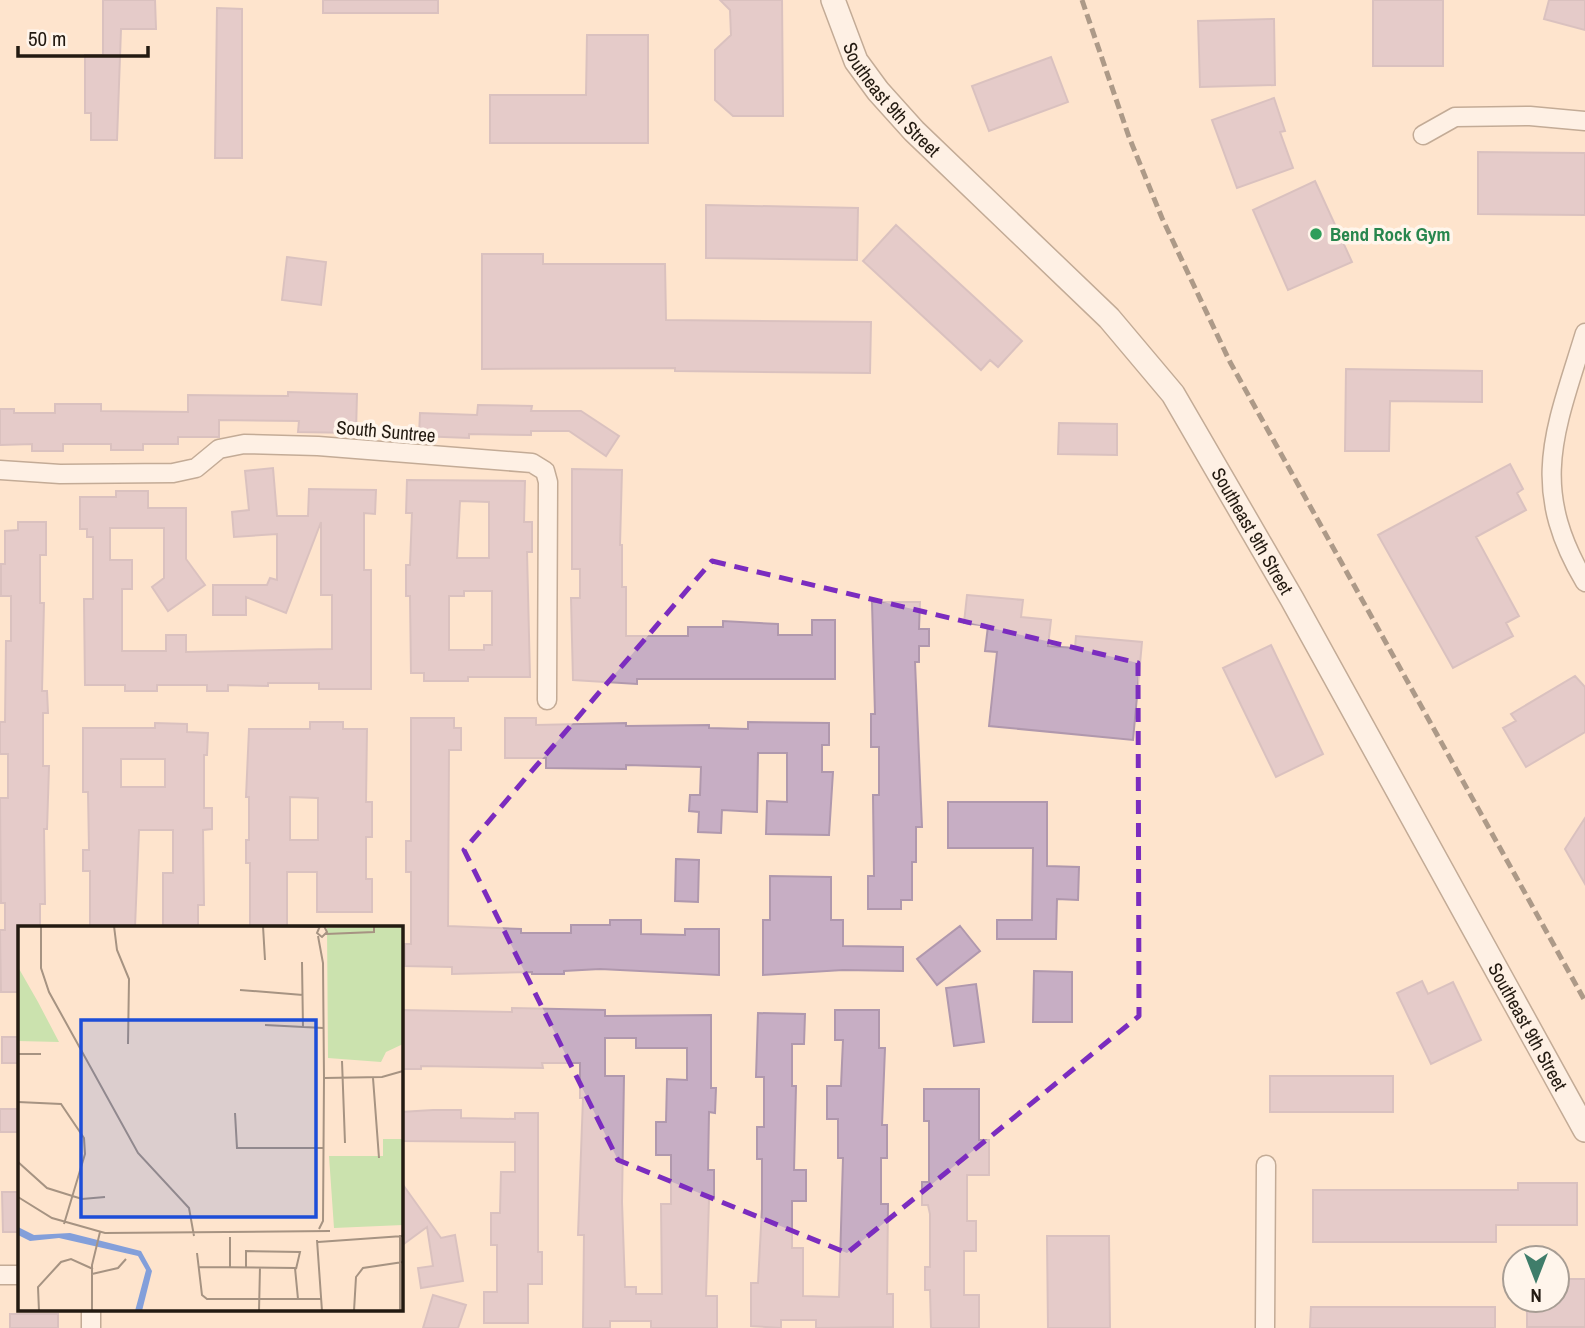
<svg xmlns="http://www.w3.org/2000/svg" width="1585" height="1328" font-family="'Archivo Narrow',sans-serif">
<style>
.building{fill:#c7aec4;stroke:#b098ad;stroke-width:2;fill-rule:evenodd}
.lines{fill:none;stroke-linecap:round;stroke-linejoin:round}
.minor-casing{stroke:#7d6753;stroke-width:21}
.tertiary-casing{stroke:#7d6753;stroke-width:26}
.minor{stroke:#fff;stroke-width:18}
.tertiary{stroke:#fff;stroke-width:23}
.rail{stroke:#4c4034;stroke-width:5;stroke-dasharray:10 5;stroke-linecap:butt}
.marked{fill:none;stroke:#7b2cbf;stroke-width:5;stroke-dasharray:14 9;stroke-linejoin:round}
.leisure-dot{fill:#2e9e5b;stroke:#fff5eb;stroke-width:2.5}
.labels{text-anchor:middle;stroke-width:7;stroke-linejoin:round;paint-order:stroke}
.street-label{font-size:19px;fill:#231a11;stroke:#fff5eb}
.leisure-label{font-size:19px;font-weight:bold;fill:#27864d;stroke:#fff5eb;text-anchor:start}
.inset-road{fill:none;stroke:#a69382;stroke-width:2}
.view{fill:#1d4ed8;fill-opacity:0.15;stroke:#1d4ed8;stroke-width:3.5}
.inset-edge{fill:none;stroke:#231a11;stroke-width:3.5}
</style>
<rect width="100%" height="100%" fill="#fee4cd"/>
<!-- building -->
<path class="building" d="M 103,0 L 155,0 L 156,29 L 121,29 L 117,140 L 91,140 L 91,113 L 85,113 L 85,55 L 103,55 Z
M 323,0 L 438,0 L 438,13 L 323,13 Z
M 720,0 L 782,0 L 783,116 L 733,116 L 715,100 L 715,50 L 731,35 L 730,10 Z
M 1373,0 L 1443,0 L 1443,66 L 1373,66 Z
M 1549,0 L 1585,0 L 1585,30 L 1544,19 Z
M 217,8 L 242,9 L 242,158 L 215,158 Z
M 1274,19 L 1275,85 L 1200,87 L 1198,21 Z
M 587,35 L 648,35 L 648,143 L 490,143 L 490,95 L 586,95 Z
M 1051,57 L 1068,102 L 989,131 L 972,86 Z
M 1274,98 L 1285,131 L 1280,132 L 1293,168 L 1237,188 L 1212,120 Z
M 1478,152 L 1585,153 L 1585,215 L 1478,214 Z
M 1315,181 L 1352,262 L 1288,290 L 1253,210 Z
M 706,205 L 858,208 L 857,260 L 706,258 Z
M 896,225 L 1022,341 L 998,367 L 990,360 L 981,370 L 863,261 Z
M 482,254 L 543,254 L 543,264 L 665,264 L 666,320 L 871,322 L 870,373 L 675,371 L 675,368 L 482,369 Z
M 287,257 L 326,262 L 321,305 L 282,300 Z
M 1346,369 L 1482,371 L 1482,402 L 1390,401 L 1389,451 L 1345,451 Z
M 288,392 L 357,394 L 356,433 L 298,432 L 299,421 L 219,420 L 219,437 L 178,437 L 178,444 L 143,444 L 143,450 L 111,450 L 111,444 L 63,444 L 63,451 L 32,451 L 32,444 L 0,445 L 0,409 L 14,409 L 14,413 L 55,413 L 55,404 L 101,404 L 101,411 L 188,412 L 188,395 L 288,396 Z
M 478,405 L 532,406 L 531,411 L 581,411 L 619,436 L 606,456 L 569,431 L 531,431 L 531,435 L 469,434 L 469,438 L 419,436 L 420,413 L 477,415 Z
M 1059,423 L 1117,424 L 1117,455 L 1058,454 Z
M 1510,464 L 1523,489 L 1517,493 L 1526,510 L 1476,537 L 1519,616 L 1506,623 L 1513,636 L 1453,668 L 1378,535 Z
M 273,468 L 277,516 L 308,516 L 309,489 L 376,490 L 375,514 L 364,513 L 364,570 L 371,570 L 371,689 L 319,689 L 319,683 L 268,683 L 268,686 L 228,685 L 228,691 L 207,691 L 207,685 L 157,685 L 157,691 L 125,691 L 125,685 L 85,685 L 84,599 L 93,599 L 93,537 L 87,537 L 87,529 L 80,529 L 80,497 L 116,497 L 116,491 L 148,491 L 148,508 L 186,508 L 186,559 L 205,585 L 168,611 L 152,587 L 164,578 L 164,528 L 110,528 L 110,560 L 132,560 L 132,589 L 122,589 L 122,651 L 166,651 L 166,635 L 186,635 L 186,652 L 332,649 L 332,595 L 321,595 L 321,522 L 286,613 L 246,597 L 246,615 L 213,615 L 213,585 L 267,585 L 270,578 L 277,580 L 277,534 L 234,537 L 232,512 L 249,510 L 245,471 Z
M 572,469 L 622,470 L 620,545 L 622,545 L 622,587 L 626,587 L 626,636 L 688,636 L 688,627 L 723,627 L 723,621 L 778,624 L 778,635 L 812,635 L 812,620 L 835,620 L 835,679 L 637,679 L 637,684 L 573,680 L 571,598 L 580,598 L 580,569 L 572,569 Z
M 407,480 L 525,481 L 524,522 L 532,522 L 532,552 L 527,552 L 530,677 L 468,677 L 468,681 L 424,681 L 424,673 L 411,673 L 410,596 L 406,596 L 406,565 L 410,565 L 412,513 L 406,513 ZM 460,501 L 489,502 L 489,558 L 457,558 ZM 464,591 L 492,591 L 492,645 L 484,645 L 484,650 L 449,650 L 449,596 L 464,596 Z
M 18,522 L 46,522 L 46,555 L 40,555 L 40,603 L 44,603 L 42,691 L 47,691 L 48,713 L 43,713 L 43,766 L 49,766 L 47,829 L 44,829 L 45,904 L 40,904 L 40,927 L 19,927 L 19,992 L 1,992 L 0,930 L 5,930 L 5,903 L 1,903 L 0,798 L 8,798 L 8,754 L 0,754 L 0,722 L 5,722 L 6,641 L 11,641 L 11,596 L 1,596 L 1,564 L 5,564 L 5,531 L 18,530 Z
M 967,595 L 1023,600 L 1021,617 L 1051,620 L 1048,646 L 1075,648 L 1076,636 L 1142,642 L 1133,740 L 989,726 L 997,652 L 985,651 L 988,626 L 964,623 Z
M 872,602 L 920,602 L 919,629 L 929,629 L 929,646 L 919,646 L 919,662 L 915,662 L 922,827 L 916,827 L 916,862 L 912,862 L 912,900 L 901,900 L 901,909 L 868,909 L 868,876 L 874,876 L 873,795 L 879,795 L 879,747 L 871,747 L 871,714 L 875,714 Z
M 1271,645 L 1323,754 L 1276,777 L 1223,668 Z
M 1575,676 L 1585,687 L 1585,732 L 1526,767 L 1503,728 L 1516,721 L 1511,714 Z
M 411,718 L 454,718 L 454,728 L 461,728 L 461,750 L 449,750 L 448,926 L 521,929 L 521,933 L 571,933 L 571,925 L 610,925 L 610,920 L 641,920 L 641,934 L 685,935 L 685,929 L 719,929 L 719,975 L 600,969 L 564,971 L 564,974 L 532,974 L 532,972 L 452,974 L 452,967 L 405,966 L 405,944 L 411,944 L 411,872 L 406,872 L 406,841 L 411,841 Z
M 505,718 L 536,718 L 536,725 L 626,723 L 626,726 L 709,725 L 709,728 L 748,729 L 748,722 L 829,723 L 829,745 L 822,745 L 822,772 L 833,772 L 829,835 L 766,834 L 767,801 L 787,802 L 787,753 L 758,753 L 757,812 L 722,810 L 721,833 L 698,832 L 699,812 L 689,811 L 690,795 L 700,795 L 701,767 L 626,765 L 626,769 L 546,768 L 546,758 L 505,758 Z
M 310,722 L 343,722 L 343,729 L 367,729 L 366,802 L 372,802 L 372,837 L 366,837 L 366,879 L 372,879 L 372,912 L 317,912 L 317,872 L 287,872 L 287,927 L 250,927 L 250,863 L 246,863 L 246,840 L 249,840 L 249,797 L 246,797 L 249,729 L 310,729 ZM 290,797 L 318,798 L 318,840 L 290,840 Z
M 155,723 L 187,724 L 187,732 L 208,733 L 207,755 L 204,755 L 204,808 L 212,808 L 212,829 L 203,830 L 204,905 L 198,905 L 198,927 L 163,927 L 163,873 L 173,873 L 173,830 L 139,830 L 135,927 L 90,927 L 90,871 L 83,871 L 83,850 L 89,850 L 88,792 L 83,792 L 83,728 L 155,728 ZM 121,759 L 165,759 L 165,787 L 121,787 Z
M 948,802 L 1047,802 L 1047,866 L 1079,867 L 1078,900 L 1057,899 L 1056,939 L 997,939 L 997,920 L 1032,920 L 1033,848 L 948,848 Z
M 1585,818 L 1585,884 L 1565,849 Z
M 676,859 L 699,860 L 698,902 L 675,901 Z
M 770,876 L 831,877 L 831,920 L 843,920 L 843,946 L 903,947 L 903,971 L 843,970 L 763,975 L 763,920 L 770,920 Z
M 960,926 L 980,951 L 937,985 L 917,959 Z
M 1034,971 L 1072,972 L 1072,1022 L 1033,1022 Z
M 1422,981 L 1428,994 L 1453,982 L 1481,1040 L 1431,1064 L 1397,993 Z
M 976,984 L 984,1042 L 954,1046 L 946,988 Z
M 512,1008 L 605,1010 L 605,1016 L 711,1015 L 711,1088 L 716,1088 L 715,1113 L 709,1112 L 708,1170 L 714,1170 L 714,1199 L 709,1199 L 706,1296 L 717,1296 L 717,1328 L 651,1328 L 651,1321 L 610,1321 L 610,1328 L 583,1328 L 584,1235 L 578,1235 L 583,1098 L 580,1098 L 580,1063 L 542,1063 L 543,1068 L 421,1066 L 421,1069 L 401,1069 L 401,1010 L 512,1012 ZM 605,1038 L 636,1038 L 636,1048 L 687,1048 L 687,1080 L 667,1079 L 666,1122 L 656,1122 L 656,1155 L 671,1155 L 671,1204 L 661,1204 L 662,1294 L 636,1294 L 636,1287 L 625,1287 L 622,1202 L 624,1076 L 605,1076 Z
M 835,1010 L 879,1010 L 879,1048 L 885,1048 L 882,1125 L 887,1125 L 887,1158 L 881,1158 L 881,1204 L 888,1204 L 887,1294 L 893,1294 L 893,1327 L 816,1328 L 816,1320 L 781,1320 L 781,1328 L 751,1326 L 751,1283 L 758,1283 L 762,1209 L 762,1159 L 757,1159 L 757,1127 L 764,1127 L 764,1077 L 756,1077 L 758,1013 L 805,1014 L 804,1044 L 792,1044 L 792,1086 L 796,1086 L 794,1170 L 806,1170 L 806,1201 L 792,1201 L 792,1248 L 803,1248 L 803,1296 L 839,1297 L 843,1158 L 838,1158 L 838,1119 L 827,1119 L 827,1086 L 841,1086 L 843,1040 L 835,1040 Z
M 2,1037 L 19,1037 L 19,1063 L 2,1063 Z
M 1270,1076 L 1393,1076 L 1393,1112 L 1270,1112 Z
M 924,1089 L 979,1089 L 979,1140 L 989,1140 L 989,1175 L 967,1175 L 967,1221 L 976,1221 L 976,1251 L 964,1251 L 964,1295 L 979,1295 L 979,1328 L 931,1328 L 930,1290 L 925,1290 L 925,1267 L 930,1267 L 930,1214 L 928,1205 L 922,1205 L 922,1182 L 929,1182 L 929,1121 L 924,1121 Z
M 0,1109 L 19,1109 L 19,1132 L 0,1132 Z
M 433,1110 L 461,1110 L 461,1118 L 515,1119 L 515,1113 L 538,1113 L 538,1252 L 542,1252 L 542,1284 L 528,1284 L 528,1323 L 484,1323 L 484,1292 L 497,1292 L 497,1245 L 491,1245 L 491,1213 L 500,1213 L 501,1172 L 515,1172 L 515,1142 L 401,1141 L 401,1112 Z
M 401,1182 L 441,1238 L 455,1235 L 463,1281 L 421,1288 L 418,1268 L 433,1266 L 427,1227 L 401,1246 Z
M 1518,1183 L 1577,1183 L 1577,1225 L 1496,1225 L 1496,1242 L 1313,1242 L 1313,1190 L 1518,1190 Z
M 2,1192 L 19,1192 L 19,1232 L 3,1232 Z
M 1047,1236 L 1109,1236 L 1110,1328 L 1048,1328 Z
M 1557,1279 L 1585,1279 L 1585,1327 L 1527,1327 L 1527,1300 L 1557,1300 Z
M 433,1295 L 466,1305 L 458,1328 L 423,1328 Z
M 1311,1307 L 1495,1307 L 1495,1328 L 1310,1328 Z
M 10,1314 L 58,1314 L 58,1328 L 10,1328 Z"/>
<g class="lines">
<!-- minor casing -->
<g class="minor-casing">
<path id="minor" d="M 1423,135 L 1455,117 L 1530,116 L 1585,121
M 1585,333 C 1555,431 1528,486 1585,582
M 0,470 L 60,474 L 173,473 L 196,468 L 219,449 L 244,444 L 318,446 L 532,463 L 545,471 L 548,482 L 547,700
M 0,1275 L 19,1275
M 91,1328 L 91,1309
M 1265,1328 L 1266,1165"/>
</g>
<!-- tertiary casing -->
<g class="tertiary-casing">
<g id="tertiary">
<path id="s1" d="M 833,0 L 856,61 L 878,91 L 914,131 L 1109,318 L 1173,394 L 1292,599 L 1585,1130"/>
</g>
</g>
<!-- minor -->
<use href="#minor" class="minor"/>
<!-- tertiary -->
<use href="#tertiary" class="tertiary"/>
<!-- rail -->
<path class="rail" d="M 1082,0 L 1129,137 L 1162,218 L 1230,362 L 1585,1001"/>
</g>
<!-- marked area -->
<path d="M0 0H1585V1328H0ZM 712,561 L 1138,663 L 1139,1016 L 847,1253 L 618,1160 L 464,850 Z" fill="#fee4cd" fill-opacity=".55" fill-rule="evenodd"/>
<path class="marked" d="M 712,561 L 1138,663 L 1139,1016 L 847,1253 L 618,1160 L 464,850 Z"/>
<!-- markers -->
<circle class="leisure-dot" cx="1316" cy="234" r="7"/>
<g class="labels">
<!-- street labels -->
<g class="street-label">
<text dy="7" stroke="none"><textPath href="#s1" startOffset="117">Southeast 9th Street</textPath></text>
<text transform="translate(386 431) rotate(5)" y="7">South Suntree</text>
<text dy="7" stroke="none"><textPath href="#s1" startOffset="684">Southeast 9th Street</textPath></text>
<text dy="7" stroke="none"><textPath href="#s1" startOffset="1251">Southeast 9th Street</textPath></text>
</g>
<!-- leisure labels -->
<g class="leisure-label">
<text x="1330" y="241">Bend Rock Gym</text>
</g>
</g>
<!-- overview -->
<g transform="translate(18 926)">
<rect width="385" height="385" fill="#fee4cd"/>
<path d="M 385,0 L 385,118 L 368,126 L 363,136 L 310,132 L 309,2 ZM 0,41 L 20,76 L 41,116 L 0,115 ZM 385,202 L 385,299 L 316,302 L 311,230 L 365,230 L 365,213 L 384,213 Z" fill="#cbe2ae"/>
<path d="M 0,301 L 16,309 L 52,307 L 123,325 L 134,345 L 124,385 L 117,385 L 128,344 L 120,330 L 41,312 L 12,315 L 0,309 Z" fill="#839fda"/>
<path class="inset-road" d="M 23,0 L 23,42 L 31,66 L 120,227 L 171,282 L 176,310M 96,0 L 99,24 L 111,53 L 110,118M 245,0 L 301,1M 245,0 L 247,34M 302,0 L 299,7 L 304,11 L 309,6 L 306,0M 308,8 L 356,6 L 356,0M 300,10 L 305,37 L 306,152 L 305,295 L 301,303M 284,36 L 285,102M 222,64 L 285,69M 247,99 L 305,102M 0,128 L 23,128M 324,135 L 327,217M 306,152 L 364,151 L 385,145M 355,152 L 361,232M 0,176 L 43,178 L 66,212 L 67,228 L 46,298M 217,187 L 219,222 L 305,222M 0,236 L 29,262 L 64,273 L 87,271M 0,271 L 34,292 L 87,307 L 312,305M 382,309 L 382,385M 212,311 L 212,341M 299,314 L 304,385M 300,316 L 385,310M 179,327 L 184,369 L 189,373 L 303,373M 181,341 L 277,342 L 280,373M 228,341 L 228,325 L 282,326 L 278,343M 74,348 L 100,342 L 108,333M 21,385 L 20,361 L 43,336 L 53,333 L 75,343M 74,385 L 74,339 L 82,306M 241,385 L 242,341M 336,385 L 338,351 L 345,342 L 385,336"/>
<path class="view" d="M 63,94 L 298,94 L 298,291 L 63,291 Z"/>
<rect width="385" height="385" class="inset-edge"/>
</g>
<!-- north arrow -->
<g transform="translate(1536 1279) rotate(180)"><circle r="33" fill="#fff5eb" stroke="#a79d94" stroke-width="2"/>
<path d="M0-5L12 26L0 18L-12 26Z" fill="#3f7d6a"/>
<text y="-10" font-size="19" font-weight="bold" text-anchor="middle" fill="#231a11">N</text>
</g>
<!-- scale -->
<path d="M18 46v10h130v-10" fill="none" stroke="#231a11" stroke-width="3.5"/>
<text x="28" y="46" font-size="21" fill="#231a11" stroke="#fff5eb" stroke-width="5" paint-order="stroke">50 m</text>
</svg>
